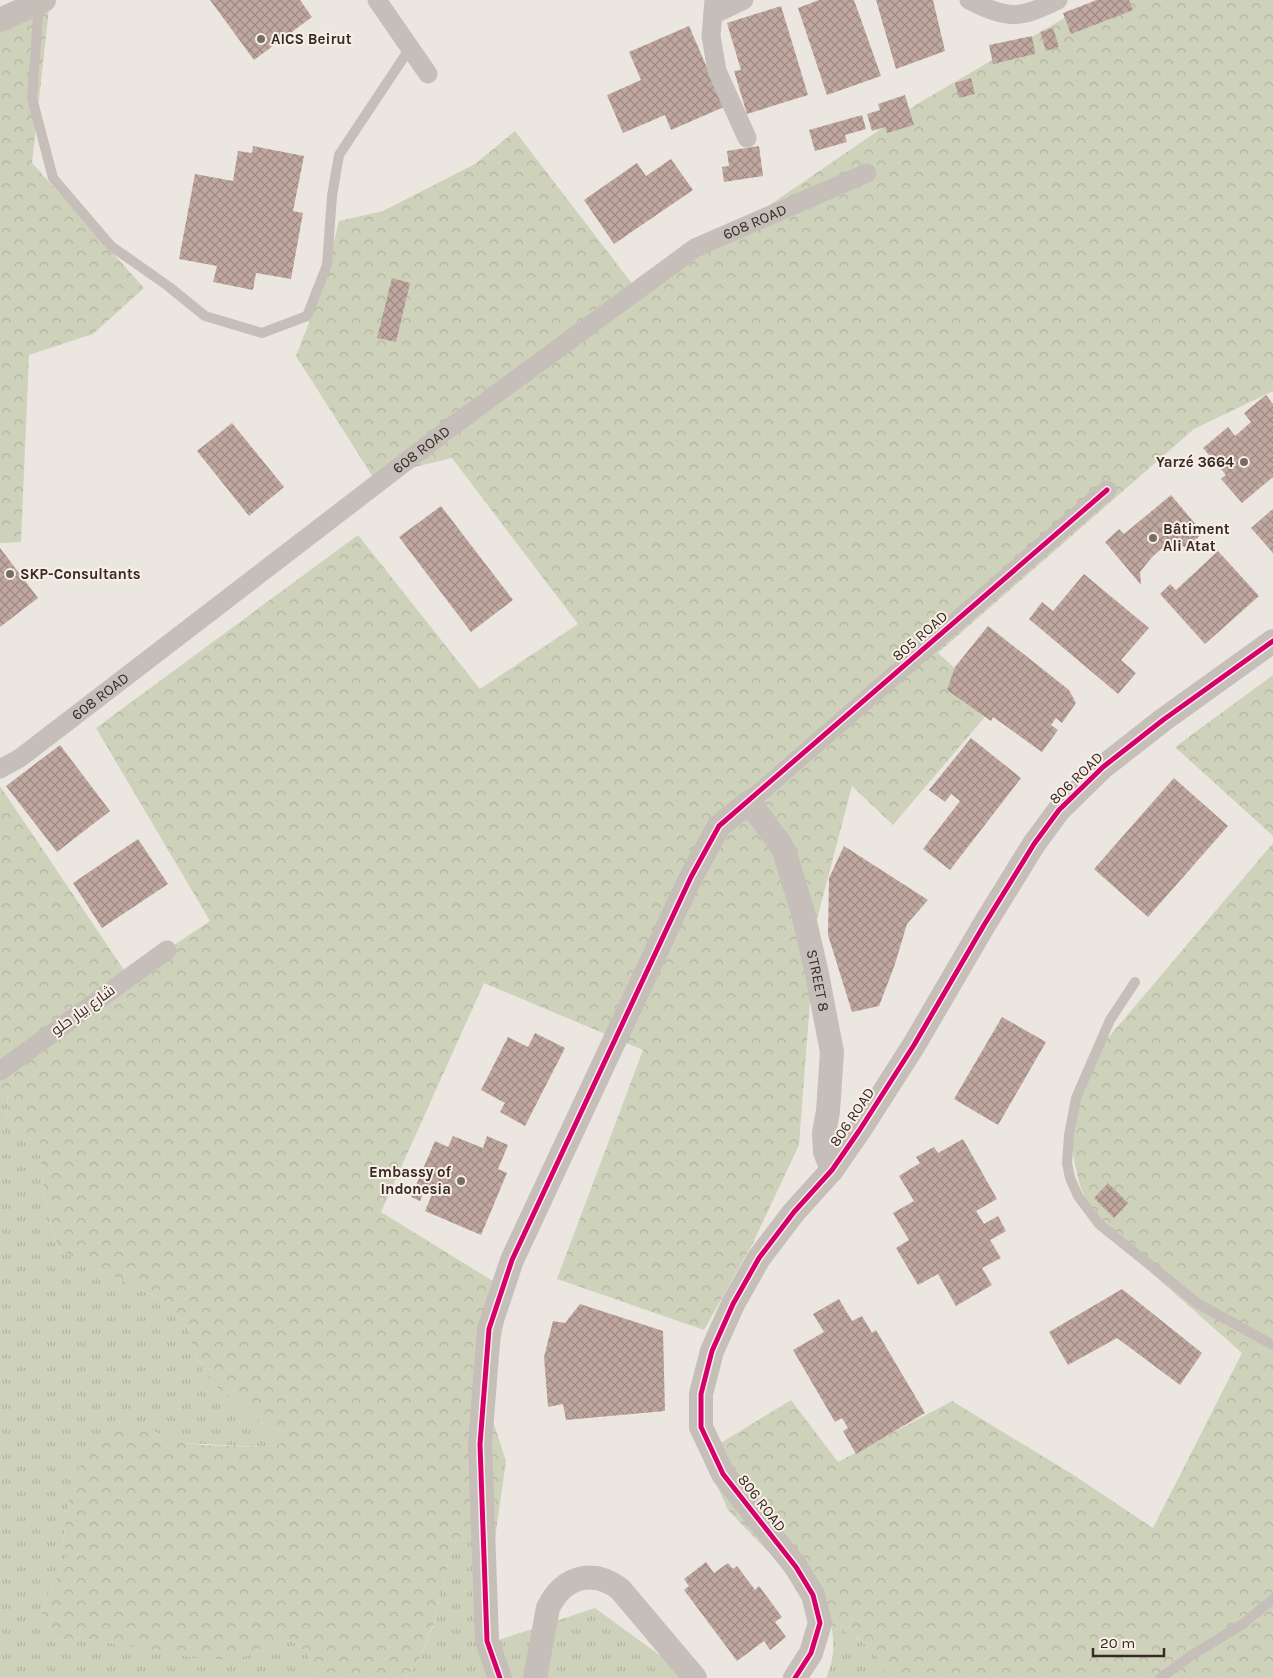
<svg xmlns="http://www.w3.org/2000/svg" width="1273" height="1678" font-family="Karla,Cairo,sans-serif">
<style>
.grass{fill:url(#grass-tufts)}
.forest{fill:url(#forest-crowns)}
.building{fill:url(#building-cross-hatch)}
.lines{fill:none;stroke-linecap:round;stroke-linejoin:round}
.service{stroke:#c5beb9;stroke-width:10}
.minor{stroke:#c5beb9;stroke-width:19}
.tertiary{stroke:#c5beb9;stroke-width:24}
.cycleway-casing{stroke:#f9efe6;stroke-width:8}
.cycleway{stroke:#d6006c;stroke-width:5}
.poi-dot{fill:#766c68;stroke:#f9efe6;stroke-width:2}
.labels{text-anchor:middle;stroke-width:4;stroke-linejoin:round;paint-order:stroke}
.poi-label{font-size:15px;font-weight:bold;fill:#362b27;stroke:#f9efe6;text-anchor:start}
.street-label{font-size:15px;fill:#362b27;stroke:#f9efe6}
</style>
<defs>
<pattern id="grass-tufts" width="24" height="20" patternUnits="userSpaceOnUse" patternTransform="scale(1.25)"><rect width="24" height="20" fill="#ced2ba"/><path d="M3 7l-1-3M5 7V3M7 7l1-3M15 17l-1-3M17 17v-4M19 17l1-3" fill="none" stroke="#b2b4a0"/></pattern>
<pattern id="forest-crowns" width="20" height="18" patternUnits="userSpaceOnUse" patternTransform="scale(1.25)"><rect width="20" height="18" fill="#ced2ba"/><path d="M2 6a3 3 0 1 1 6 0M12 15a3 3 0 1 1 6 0" fill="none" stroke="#b2b4a0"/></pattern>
<pattern id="building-cross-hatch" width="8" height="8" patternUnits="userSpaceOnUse" patternTransform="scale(1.25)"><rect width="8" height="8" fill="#c0a8a1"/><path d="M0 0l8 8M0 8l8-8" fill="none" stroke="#9d8983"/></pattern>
</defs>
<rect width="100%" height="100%" fill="#ece6e0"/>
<!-- grass -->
<path class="grass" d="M 0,1089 L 7,1090 L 8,1108 L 5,1128 L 41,1144 C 40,1179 47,1213 58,1247 L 95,1267 L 152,1295 L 170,1306 L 189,1330 L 195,1355 L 205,1373 L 216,1387 L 234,1398 L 247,1411 L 264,1424 L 282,1444 L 263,1447 L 185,1443 L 166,1437 L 149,1429 L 69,1501 L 63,1540 L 67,1558 L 49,1594 L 41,1614 L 41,1634 L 61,1640 L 80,1638 L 173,1653 L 233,1660 L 252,1654 L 269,1644 L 291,1640 L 308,1653 L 314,1678 L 0,1678 Z
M 477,1536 L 481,1646 L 595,1608 L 691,1678 L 404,1678 L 418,1663 L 434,1624 L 438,1600 L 446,1576 L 449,1555 L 458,1538 Z
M 831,1625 C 857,1635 879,1650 888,1678 L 826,1678 C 834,1660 835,1644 831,1625 Z"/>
<!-- forest -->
<path class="forest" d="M 50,0 L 32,163 L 144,288 L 93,334 L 29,355 L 21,542 L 0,543 L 0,24 Z
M 1095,0 L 1273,0 L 1273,391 L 1194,429 L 938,653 L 995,705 L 893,825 L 852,786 L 816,923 L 799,1145 L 753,1243 L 704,1330 L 557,1279 L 643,1050 L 484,983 L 381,1212 L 509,1291 L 489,1409 L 506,1461 L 494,1546 L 477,1536 L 458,1538 L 449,1555 L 446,1576 L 438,1600 L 434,1623 L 418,1663 L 404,1678 L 314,1678 L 308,1653 L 291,1640 L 269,1644 L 252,1654 L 233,1660 L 194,1658 L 153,1650 L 80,1638 L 61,1640 L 41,1634 L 41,1614 L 49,1594 L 67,1558 L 63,1540 L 69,1501 L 74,1478 L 90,1444 L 111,1431 L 129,1426 L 149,1429 L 166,1437 L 185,1443 L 204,1445 L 263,1447 L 281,1444 L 264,1424 L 247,1411 L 234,1398 L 216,1387 L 205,1373 L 195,1355 L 189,1330 L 170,1306 L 152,1295 L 76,1258 L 58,1247 C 47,1213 40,1179 41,1144 L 5,1128 L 8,1108 L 7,1090 L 0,1089 L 0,786 L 128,976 L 210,921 L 96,728 L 358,535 L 480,689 L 578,624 L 452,458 L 373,477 L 296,356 L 322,289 L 339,221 L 383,211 L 475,164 L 515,131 L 640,294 L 917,104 Z
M 1273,675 L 1273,836 L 1175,747 Z
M 1273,843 L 1273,1678 L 888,1678 L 879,1659 L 869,1648 L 858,1638 L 831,1625 L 806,1591 L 728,1510 L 703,1454 L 791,1400 L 838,1462 L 952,1401 L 1072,1474 L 1153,1528 L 1242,1353 L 1113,1239 L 1089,1205 L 1080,1186 L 1075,1165 L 1071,1143 L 1072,1120 L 1094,1056 L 1108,1038 Z"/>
<!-- building -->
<path class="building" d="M 210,0 L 300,0 L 312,17 L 254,60 Z
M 819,0 L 854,0 L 881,76 L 827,95 L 798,8 Z
M 876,0 L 933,0 L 945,51 L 896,69 Z
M 1097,0 L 1129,0 L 1133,10 L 1071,34 L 1063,13 Z
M 781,6 L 808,95 L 747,114 L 734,71 L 741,70 L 727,23 Z
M 689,26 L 724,107 L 671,130 L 665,115 L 623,133 L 607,95 L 641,80 L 629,52 Z
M 1053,28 L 1059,47 L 1046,51 L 1040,32 Z
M 1032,36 L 1035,54 L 993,64 L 989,45 Z
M 971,78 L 975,94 L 959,98 L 955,83 Z
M 905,95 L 914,125 L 887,133 L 885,127 L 872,131 L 867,114 L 880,110 L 878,104 Z
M 862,115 L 866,129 L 845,135 L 847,142 L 815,151 L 809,130 Z
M 253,146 L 304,156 L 293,211 L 303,213 L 291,279 L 256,273 L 253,290 L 213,282 L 217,266 L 179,259 L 195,174 L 233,181 L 238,151 L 252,153 Z
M 759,146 L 763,176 L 724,182 L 722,167 L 729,166 L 727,151 Z
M 671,159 L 693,190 L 614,244 L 584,200 L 637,163 L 646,176 Z
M 392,278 L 410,283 L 396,342 L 377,338 Z
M 1266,395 L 1273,404 L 1273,477 L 1242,503 L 1221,479 L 1226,475 L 1203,448 L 1228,427 L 1235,436 L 1251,422 L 1244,413 Z
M 232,423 L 284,487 L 249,516 L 197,451 Z
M 1171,495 L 1203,533 L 1186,548 L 1181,545 L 1171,545 L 1161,549 L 1152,557 L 1140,572 L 1141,585 L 1105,542 L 1119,529 L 1124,534 Z
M 441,506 L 513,600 L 471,632 L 399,537 Z
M 1273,509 L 1273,553 L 1251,528 Z
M 0,548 L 38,598 L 0,627 Z
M 1218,551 L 1259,596 L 1205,644 L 1160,594 L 1170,584 L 1176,590 Z
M 1084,574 L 1149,628 L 1121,660 L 1136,673 L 1118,694 L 1029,619 L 1042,602 L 1053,611 Z
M 988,626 L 1069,690 L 1076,703 L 1062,723 L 1056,718 L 1051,725 L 1058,730 L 1042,752 L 993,717 L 991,721 L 947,690 L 955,667 Z
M 971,738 L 1021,778 L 950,870 L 923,849 L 960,801 L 951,794 L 945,802 L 929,790 Z
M 60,745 L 110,811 L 57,852 L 6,786 Z
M 1174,778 L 1228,826 L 1148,917 L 1094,869 Z
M 138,839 L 168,884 L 102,928 L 73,883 Z
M 844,846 L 928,900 L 907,924 L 894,967 L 879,1006 L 852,1012 L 828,935 L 829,878 Z
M 1002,1017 L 1046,1042 L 998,1125 L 954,1099 Z
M 535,1033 L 565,1048 L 525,1126 L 500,1112 L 505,1103 L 481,1090 L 508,1037 L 528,1047 Z
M 453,1136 L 483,1148 L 487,1136 L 508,1145 L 498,1169 L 507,1173 L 481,1235 L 425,1211 L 433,1192 L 425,1189 L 420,1201 L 411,1197 L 435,1141 L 448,1147 Z
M 963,1139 L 997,1199 L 976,1211 L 984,1224 L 998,1216 L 1006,1231 L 990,1240 L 1001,1258 L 982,1268 L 992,1285 L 956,1306 L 938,1274 L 918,1285 L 896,1248 L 909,1240 L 893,1213 L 914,1201 L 899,1176 L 920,1163 L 916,1157 L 934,1147 L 938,1153 Z
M 1108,1183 L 1128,1203 L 1114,1218 L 1094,1198 Z
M 1122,1289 L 1202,1353 L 1180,1385 L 1117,1338 L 1068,1365 L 1049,1332 Z
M 839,1299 L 852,1321 L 862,1316 L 872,1333 L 876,1330 L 925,1413 L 856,1454 L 843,1431 L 848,1428 L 842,1418 L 835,1422 L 793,1350 L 824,1332 L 813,1314 Z
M 580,1304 L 663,1331 L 665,1411 L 566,1420 L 563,1404 L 548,1407 L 544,1357 L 553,1321 L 565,1323 Z
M 706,1562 L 714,1573 L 728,1563 L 733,1569 L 737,1566 L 755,1590 L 759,1586 L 782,1617 L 775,1622 L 786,1637 L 770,1650 L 764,1641 L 737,1661 L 684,1590 L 689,1586 L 684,1579 Z"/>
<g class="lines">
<!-- service -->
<path class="service" d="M 39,3 L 32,98 L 53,178 L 111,246 L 168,286 L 205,316 L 262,333 L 307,316 L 327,265 L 332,196 L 339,155 L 410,48
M 1135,982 L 1110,1020 L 1076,1098 L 1069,1135 L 1067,1163 L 1070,1178 L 1078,1196 L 1099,1224 L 1197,1303 L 1273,1345
M 1160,1678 L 1192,1655 L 1243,1624 L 1273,1599"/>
<!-- minor -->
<g class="minor">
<path d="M 377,0 L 428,74"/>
<path d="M 714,0 L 711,36 L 717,71 L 747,138"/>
<path d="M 969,0 C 1009,20 1019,19 1058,0"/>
<path d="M 713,15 L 744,0"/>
<path id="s1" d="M 0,769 L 20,758 L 447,430 L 695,248 L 867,173"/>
<path d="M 749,802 L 1107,490"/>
<path d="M 0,1071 L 167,950"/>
</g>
<!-- tertiary -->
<g class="tertiary">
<path d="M 0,20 L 44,0"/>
<path id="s2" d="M 500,1678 L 487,1641 L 480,1444 L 489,1329 L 512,1260 L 691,877 L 719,826 L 749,802 L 781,845 L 785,854 L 803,913 L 817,974 L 832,1052 L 828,1111 L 824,1133 L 825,1152 L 832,1170"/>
<path d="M 535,1678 L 548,1608 C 563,1577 592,1568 620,1589 L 695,1678"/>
<path d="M 795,1678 L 811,1653 L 820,1623 L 813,1595 L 796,1567 L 723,1474 L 701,1427 L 701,1394 L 712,1351 L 733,1304 L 759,1258 L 794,1212 L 832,1170 L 859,1131 L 914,1045 L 984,925 L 1034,844 L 1059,810 L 1103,767 L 1163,720 L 1273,641"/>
</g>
<!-- cycleway casing -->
<g class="cycleway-casing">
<path id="cycleway" d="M 500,1678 L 487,1641 L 480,1444 L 489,1329 L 512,1260 L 691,877 L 719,826 L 1107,490
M 795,1678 L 811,1653 L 820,1623 L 813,1595 L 796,1567 L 723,1474 L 701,1427 L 701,1394 L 712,1351 L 733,1304 L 759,1258 L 794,1212 L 832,1170 L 859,1131 L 914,1045 L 984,925 L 1034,844 L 1059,810 L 1103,767 L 1163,720 L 1273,641"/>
</g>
<!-- cycleway -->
<use href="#cycleway" class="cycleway"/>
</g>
<!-- markers -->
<g class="poi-dot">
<circle cx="261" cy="39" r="5"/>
<circle cx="1244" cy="462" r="5"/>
<circle cx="1153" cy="538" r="5"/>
<circle cx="10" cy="574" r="5"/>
<circle cx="461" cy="1181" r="5"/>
</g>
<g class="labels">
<!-- poi labels -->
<g class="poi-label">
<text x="271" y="44">AICS Beirut</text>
<text x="1234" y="467" text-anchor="end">Yarzé 3664</text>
<text x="1163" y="534">Bâtiment<tspan x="1163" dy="17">Ali Atat</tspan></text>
<text x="20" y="579">SKP-Consultants</text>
<text x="451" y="1177" text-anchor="end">Embassy of<tspan x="451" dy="17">Indonesia</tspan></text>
</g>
<!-- street labels -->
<g class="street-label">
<text dy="5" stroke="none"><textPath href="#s1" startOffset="934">608 ROAD</textPath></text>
<text dy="5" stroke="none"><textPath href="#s1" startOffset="529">608 ROAD</textPath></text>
<text transform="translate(920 636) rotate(-41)" y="5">805 ROAD</text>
<text dy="5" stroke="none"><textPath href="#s1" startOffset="124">608 ROAD</textPath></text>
<text transform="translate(1076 778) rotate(-44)" y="5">806 ROAD</text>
<text dy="5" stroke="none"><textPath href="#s2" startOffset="1138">STREET 8</textPath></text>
<text transform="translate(83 1010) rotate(-36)" y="5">شارع بيار حلو</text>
<text transform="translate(852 1117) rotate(-56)" y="5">806 ROAD</text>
<text transform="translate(762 1503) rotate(52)" y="5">806 ROAD</text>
</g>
</g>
<!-- scale -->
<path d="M1093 1648v8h71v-8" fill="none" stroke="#362b27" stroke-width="2.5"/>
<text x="1100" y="1648" font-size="15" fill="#362b27" stroke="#f9efe6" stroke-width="4" paint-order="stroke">20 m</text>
</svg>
